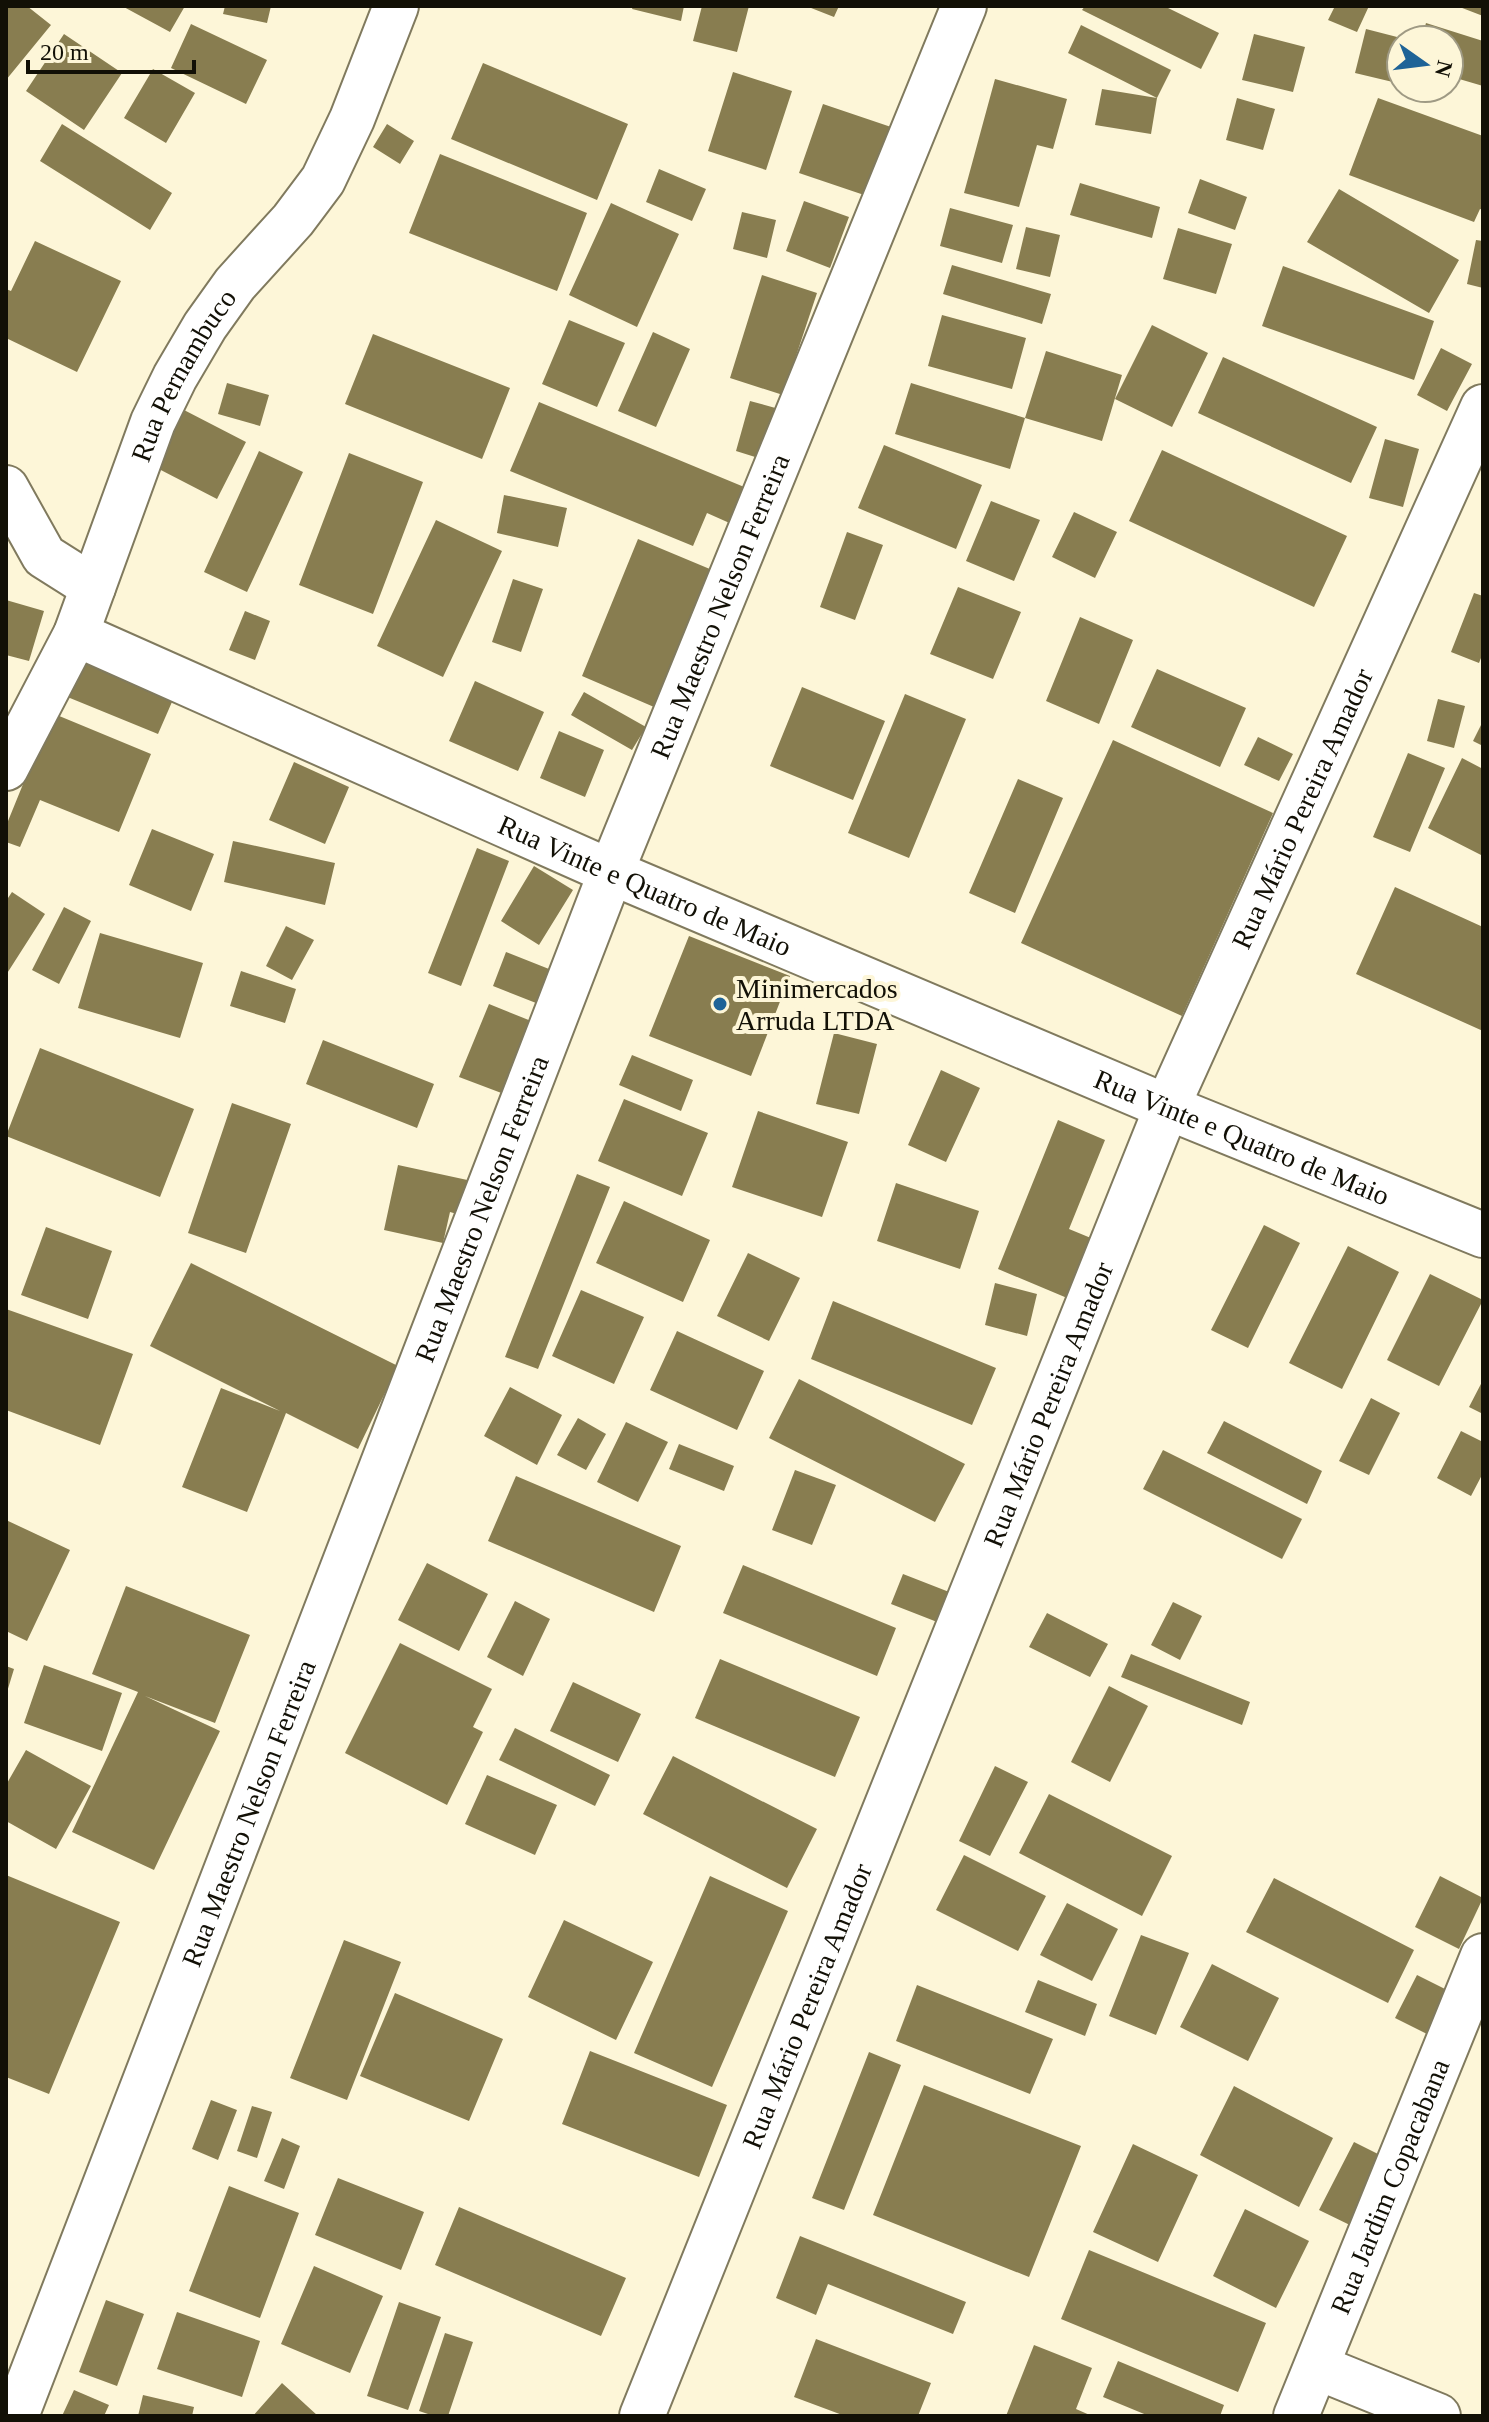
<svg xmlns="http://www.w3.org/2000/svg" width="1489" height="2422" font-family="'Times New Roman',serif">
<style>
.building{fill:#887d50}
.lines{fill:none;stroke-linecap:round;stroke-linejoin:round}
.minor-casing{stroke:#807a5e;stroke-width:48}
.minor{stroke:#fff;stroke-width:44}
.poi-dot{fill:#1e6397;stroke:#fdf6d8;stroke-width:3}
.labels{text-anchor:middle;stroke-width:8;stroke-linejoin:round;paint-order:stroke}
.street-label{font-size:28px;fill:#121006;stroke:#fdf6d8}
.poi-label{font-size:28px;fill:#121006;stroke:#fdf6d8;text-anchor:start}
</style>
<rect width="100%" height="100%" fill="#fdf6d8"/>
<!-- building -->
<path class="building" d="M 6,6 L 27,6 L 51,25 L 6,80 Z
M 122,6 L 185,6 L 170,32 Z
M 225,6 L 271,6 L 267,23 L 223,14 Z
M 633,6 L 684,6 L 681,21 L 632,9 Z
M 702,6 L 749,6 L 737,52 L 693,41 Z
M 806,6 L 839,6 L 834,17 Z
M 1085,6 L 1164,6 L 1219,33 L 1201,69 L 1082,10 Z
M 1335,6 L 1369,6 L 1357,32 L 1328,20 Z
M 1457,6 L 1483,6 L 1483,16 Z
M 1426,23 L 1483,41 L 1483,86 L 1449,76 L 1449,40 L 1421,40 Z
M 191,24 L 267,60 L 246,104 L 171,68 Z
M 1081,25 L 1171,70 L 1157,98 L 1151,134 L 1095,125 L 1102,89 L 1157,98 L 1068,53 Z
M 1366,29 L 1401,38 L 1401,67 L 1397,83 L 1355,73 Z
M 64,34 L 122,73 L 84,130 L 26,91 Z
M 1254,34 L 1305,47 L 1293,92 L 1242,80 Z
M 483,63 L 628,124 L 597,200 L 451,139 Z
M 153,69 L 195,93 L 166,143 L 124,118 Z
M 733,72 L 792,91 L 766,170 L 708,151 Z
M 995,79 L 1067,99 L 1053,149 L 1037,145 L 1019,207 L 964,193 Z
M 1237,98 L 1275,109 L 1263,150 L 1226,140 Z
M 1378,98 L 1483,136 L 1483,210 L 1480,209 L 1474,222 L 1349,175 Z
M 823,104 L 894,128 L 870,197 L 799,173 Z
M 62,124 L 172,193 L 150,230 L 40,161 Z
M 387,124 L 414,141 L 400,164 L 373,147 Z
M 440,154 L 587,213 L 557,291 L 409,233 Z
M 659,169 L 706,189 L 692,221 L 646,202 Z
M 1200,179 L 1247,197 L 1235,230 L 1188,213 Z
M 1080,183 L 1160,207 L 1152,238 L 1070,215 Z
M 1339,189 L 1459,260 L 1429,313 L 1307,242 Z
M 804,201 L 849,217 L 830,268 L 786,251 Z
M 611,203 L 679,234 L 637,327 L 569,295 Z
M 950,208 L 1013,225 L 1002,263 L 940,246 Z
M 742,212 L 776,220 L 767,258 L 733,249 Z
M 1026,227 L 1060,235 L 1050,277 L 1016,269 Z
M 1178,228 L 1232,244 L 1216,294 L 1163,279 Z
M 1476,240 L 1483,241 L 1483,288 L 1467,284 Z
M 35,241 L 121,281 L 77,372 L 6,338 L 6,289 L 11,291 Z
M 952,265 L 1051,294 L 1042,324 L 943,294 Z
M 1283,266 L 1434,321 L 1414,380 L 1262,326 Z
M 762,275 L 817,293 L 783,395 L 730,378 Z
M 942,315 L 1026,338 L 1012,389 L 928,366 Z
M 569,320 L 625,343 L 597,407 L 542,384 Z
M 1152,325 L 1208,353 L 1172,427 L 1115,399 Z
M 653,332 L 690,349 L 656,427 L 618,411 Z
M 373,334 L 510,388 L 482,459 L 345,404 Z
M 1441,348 L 1472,364 L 1447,411 L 1417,395 Z
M 1046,351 L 1122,375 L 1102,441 L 1025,418 Z
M 1223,357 L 1377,427 L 1351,483 L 1198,413 Z
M 227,383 L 269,395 L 260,426 L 218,414 Z
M 911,383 L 1025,418 L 1010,469 L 895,434 Z
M 750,401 L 779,409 L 765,460 L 736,451 Z
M 539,402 L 749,489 L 734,525 L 707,513 L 693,546 L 510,471 Z
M 184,410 L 246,442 L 217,499 L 155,467 Z
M 1385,439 L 1419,449 L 1403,507 L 1369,498 Z
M 884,445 L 982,485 L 956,549 L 858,508 Z
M 1162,450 L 1347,536 L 1314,607 L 1129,521 Z
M 259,451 L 303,472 L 247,592 L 204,572 Z
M 349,453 L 423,482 L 373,614 L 299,585 Z
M 504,495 L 567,508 L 558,547 L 497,533 Z
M 991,501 L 1040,520 L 1014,581 L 966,561 Z
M 1074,512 L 1117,532 L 1095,578 L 1052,557 Z
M 436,520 L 502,551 L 443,677 L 377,646 Z
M 847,532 L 883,545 L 855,620 L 820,607 Z
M 638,539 L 717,572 L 661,710 L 582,676 Z
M 513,579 L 543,589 L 521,652 L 492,642 Z
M 958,587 L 1021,612 L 993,679 L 930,654 Z
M 1474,593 L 1483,596 L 1483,653 L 1479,663 L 1451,652 Z
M 6,600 L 44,611 L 29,661 L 6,655 Z
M 245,611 L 270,621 L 255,660 L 229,650 Z
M 1080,617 L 1133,640 L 1099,724 L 1046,701 Z
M 80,656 L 175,695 L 158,734 L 65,696 Z
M 1157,669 L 1246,708 L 1220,767 L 1131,727 Z
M 475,681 L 544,712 L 518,771 L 449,741 Z
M 802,687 L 885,721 L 853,800 L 770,766 Z
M 584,692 L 646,727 L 632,750 L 571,715 Z
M 905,694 L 966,719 L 909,858 L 848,833 Z
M 1438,699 L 1465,706 L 1454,748 L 1427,741 Z
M 52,713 L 151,754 L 119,832 L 40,800 L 20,847 L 6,842 L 6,826 Z
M 1483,721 L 1483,746 L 1473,741 Z
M 559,731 L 604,750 L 585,797 L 540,778 Z
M 1258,737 L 1293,754 L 1279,781 L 1244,765 Z
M 1113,740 L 1273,813 L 1182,1016 L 1021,943 Z
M 1408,753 L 1445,768 L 1410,852 L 1373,837 Z
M 1462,758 L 1483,769 L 1483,856 L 1428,828 Z
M 294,762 L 349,787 L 325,844 L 269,820 Z
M 1018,779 L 1063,798 L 1015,913 L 969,893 Z
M 152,829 L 214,854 L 191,911 L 129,885 Z
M 233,841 L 335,863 L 325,905 L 224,882 Z
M 477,848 L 509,861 L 461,986 L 428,973 Z
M 534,866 L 573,890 L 539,945 L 501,921 Z
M 1395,887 L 1483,927 L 1483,1031 L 1356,974 Z
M 12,892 L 45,914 L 6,975 L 6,901 Z
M 64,907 L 91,921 L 59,984 L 32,970 Z
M 286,926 L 314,940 L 292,980 L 266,966 Z
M 100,933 L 203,963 L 180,1038 L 78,1008 Z
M 689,936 L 790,976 L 751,1076 L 649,1036 Z
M 506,952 L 549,969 L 536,1003 L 493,986 Z
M 241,971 L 296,989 L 285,1023 L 230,1006 Z
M 489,1004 L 541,1025 L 512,1097 L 459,1077 Z
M 834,1033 L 877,1044 L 859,1114 L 816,1104 Z
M 323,1040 L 434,1084 L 417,1128 L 306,1084 Z
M 40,1048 L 194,1109 L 160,1197 L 6,1136 Z
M 632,1055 L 693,1080 L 681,1111 L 619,1085 Z
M 941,1070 L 980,1088 L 946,1162 L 908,1145 Z
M 624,1099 L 708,1133 L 682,1196 L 598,1161 Z
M 232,1103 L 291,1124 L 246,1253 L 188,1233 Z
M 758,1111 L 848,1142 L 822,1217 L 732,1187 Z
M 1058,1120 L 1105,1140 L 1069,1229 L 1103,1243 L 1079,1303 L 998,1269 Z
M 398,1165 L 472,1181 L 464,1216 L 450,1212 L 443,1243 L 384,1230 Z
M 577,1174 L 610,1187 L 538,1369 L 505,1357 Z
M 896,1183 L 979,1211 L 960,1269 L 877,1241 Z
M 624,1201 L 710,1240 L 683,1302 L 596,1263 Z
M 1264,1225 L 1300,1243 L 1248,1348 L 1211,1330 Z
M 46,1227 L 112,1251 L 88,1319 L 21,1295 Z
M 1348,1246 L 1399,1272 L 1342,1389 L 1289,1363 Z
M 748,1253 L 800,1278 L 769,1341 L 717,1316 Z
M 191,1263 L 398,1366 L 358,1449 L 286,1413 L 247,1512 L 182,1487 L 221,1388 L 280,1411 L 150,1346 Z
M 1430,1274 L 1483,1300 L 1439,1386 L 1387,1360 Z
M 995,1283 L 1037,1294 L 1027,1336 L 985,1325 Z
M 581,1290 L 644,1317 L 614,1384 L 552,1356 Z
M 833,1301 L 996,1368 L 972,1425 L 811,1359 Z
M 6,1309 L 133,1354 L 100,1445 L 6,1410 Z
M 677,1331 L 764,1371 L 737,1430 L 650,1390 Z
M 799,1379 L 965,1464 L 935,1522 L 769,1438 Z
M 1483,1380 L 1483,1414 L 1469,1407 Z
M 510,1387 L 562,1415 L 537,1465 L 484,1436 Z
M 1371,1398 L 1400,1413 L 1369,1475 L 1339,1461 Z
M 578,1418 L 606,1434 L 586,1470 L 557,1455 Z
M 1224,1421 L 1322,1471 L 1307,1504 L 1207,1453 Z
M 626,1422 L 668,1442 L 638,1502 L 597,1482 Z
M 1461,1431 L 1483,1442 L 1483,1473 L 1471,1496 L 1437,1478 Z
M 679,1444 L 734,1466 L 724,1491 L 669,1469 Z
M 1163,1450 L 1302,1519 L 1282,1559 L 1143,1489 Z
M 795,1470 L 836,1485 L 812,1545 L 772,1530 Z
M 516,1476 L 681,1546 L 654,1612 L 488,1541 Z
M 6,1520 L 70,1550 L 27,1641 L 6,1631 Z
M 427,1563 L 488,1594 L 459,1651 L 398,1620 Z
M 743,1565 L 896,1628 L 877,1676 L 723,1613 Z
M 903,1574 L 962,1597 L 950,1627 L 891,1604 Z
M 126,1586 L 250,1635 L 215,1723 L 145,1696 L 220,1731 L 154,1870 L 72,1832 L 138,1692 L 92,1674 Z
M 515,1601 L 550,1619 L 523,1676 L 487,1657 Z
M 1173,1602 L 1202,1616 L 1180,1660 L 1151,1645 Z
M 1047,1613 L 1108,1644 L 1090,1677 L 1029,1647 Z
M 400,1643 L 492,1689 L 473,1727 L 483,1732 L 447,1805 L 345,1753 Z
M 1131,1654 L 1250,1702 L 1242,1725 L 1121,1677 Z
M 720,1659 L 860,1717 L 835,1777 L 695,1718 Z
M 44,1665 L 122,1693 L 102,1751 L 24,1723 Z
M 6,1666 L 14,1669 L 7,1692 L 6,1692 Z
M 573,1682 L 641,1714 L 618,1762 L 550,1731 Z
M 1109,1686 L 1148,1706 L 1110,1782 L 1071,1762 Z
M 515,1728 L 610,1775 L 595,1806 L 499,1760 Z
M 26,1750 L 91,1786 L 56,1849 L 6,1821 L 6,1785 Z
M 673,1756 L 817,1829 L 787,1888 L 643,1814 Z
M 995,1766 L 1028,1782 L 990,1856 L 959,1841 Z
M 487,1775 L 557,1805 L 535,1855 L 465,1824 Z
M 1049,1794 L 1172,1856 L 1142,1916 L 1019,1853 Z
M 964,1855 L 1046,1896 L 1018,1951 L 936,1910 Z
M 6,1875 L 120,1922 L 49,2094 L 6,2077 Z
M 710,1876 L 788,1911 L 712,2087 L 634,2053 Z
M 1440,1876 L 1483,1898 L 1459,1949 L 1415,1927 Z
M 1274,1878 L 1414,1950 L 1388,2003 L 1246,1932 Z
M 1067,1903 L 1118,1929 L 1092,1981 L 1040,1955 Z
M 564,1920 L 653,1962 L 616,2040 L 528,1997 Z
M 1141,1935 L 1189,1953 L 1156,2035 L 1109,2016 Z
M 344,1940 L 401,1962 L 347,2100 L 290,2078 Z
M 1212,1964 L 1279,1998 L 1248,2061 L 1180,2027 Z
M 1417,1975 L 1449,1991 L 1427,2034 L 1395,2018 Z
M 1038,1980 L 1097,2004 L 1085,2036 L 1025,2012 Z
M 917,1985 L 1053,2039 L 1030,2094 L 896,2041 Z
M 395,1993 L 503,2039 L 469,2121 L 360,2076 Z
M 590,2051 L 727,2105 L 699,2177 L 562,2124 Z
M 869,2052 L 901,2065 L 844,2210 L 812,2198 Z
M 924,2085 L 1081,2146 L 1029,2277 L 873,2215 Z
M 1234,2086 L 1333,2138 L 1299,2207 L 1200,2155 Z
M 211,2100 L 237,2110 L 218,2160 L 192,2149 Z
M 252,2106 L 272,2112 L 257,2158 L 237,2151 Z
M 282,2138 L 300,2146 L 284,2189 L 264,2181 Z
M 1354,2142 L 1390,2160 L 1356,2228 L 1319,2210 Z
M 1133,2144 L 1198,2175 L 1158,2262 L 1093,2232 Z
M 338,2178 L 424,2212 L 401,2270 L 315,2235 Z
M 229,2186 L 299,2213 L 260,2318 L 189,2291 Z
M 459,2207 L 626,2278 L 601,2336 L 435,2265 Z
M 1245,2209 L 1309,2241 L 1276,2308 L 1213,2276 Z
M 800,2236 L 966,2302 L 953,2334 L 828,2284 L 816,2315 L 776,2298 Z
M 1089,2250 L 1266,2323 L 1238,2392 L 1061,2319 Z
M 314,2266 L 383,2296 L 350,2373 L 281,2344 Z
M 106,2300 L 144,2314 L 117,2386 L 79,2372 Z
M 399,2302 L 441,2317 L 408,2410 L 367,2396 Z
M 177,2312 L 260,2341 L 242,2397 L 157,2369 Z
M 445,2333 L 473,2342 L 448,2416 L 434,2416 L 419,2411 Z
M 816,2339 L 931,2383 L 918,2416 L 845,2416 L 794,2397 Z
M 1034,2345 L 1092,2368 L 1076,2409 L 1092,2416 L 1006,2416 Z
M 1118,2361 L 1224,2405 L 1220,2416 L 1149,2416 L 1103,2397 Z
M 282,2383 L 318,2416 L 253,2416 Z
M 74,2390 L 109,2405 L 104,2416 L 62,2416 Z
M 143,2395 L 194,2407 L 192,2416 L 138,2416 Z"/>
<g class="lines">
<!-- minor casing -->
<g class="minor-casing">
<g id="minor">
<path d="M 6,488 L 44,556 L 93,587"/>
<path id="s1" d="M 76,634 L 611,872 L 1167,1107 L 1483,1235"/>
<path id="s2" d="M 6,768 L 76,634 L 153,422 L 175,377 L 205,326 L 235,284 L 293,220 L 323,180 L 352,119 L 396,6"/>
<path d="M 1317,2367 L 1438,2416"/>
<path id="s3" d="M 16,2416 L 611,872 L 964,6"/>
<path id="s4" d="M 642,2416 L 1167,1107 L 1483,407"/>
<path id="s5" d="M 1296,2416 L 1483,1956"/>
</g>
</g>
<!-- minor -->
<use href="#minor" class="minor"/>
</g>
<!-- markers -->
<circle class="poi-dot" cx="720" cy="1004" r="8"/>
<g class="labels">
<!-- street labels -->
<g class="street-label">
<text dy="10" stroke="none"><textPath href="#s2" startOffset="432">Rua Pernambuco</textPath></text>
<text dy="10" stroke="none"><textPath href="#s3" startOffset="1942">Rua Maestro Nelson Ferreira</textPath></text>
<text dy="10" stroke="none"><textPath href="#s4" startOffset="1738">Rua Mário Pereira Amador</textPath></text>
<text dy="10" stroke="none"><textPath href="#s1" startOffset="622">Rua Vinte e Quatro de Maio</textPath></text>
<text dy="10" stroke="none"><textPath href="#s1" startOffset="1270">Rua Vinte e Quatro de Maio</textPath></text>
<text dy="10" stroke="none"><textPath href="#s3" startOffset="1294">Rua Maestro Nelson Ferreira</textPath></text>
<text dy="10" stroke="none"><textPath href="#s4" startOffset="1090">Rua Mário Pereira Amador</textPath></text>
<text dy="10" stroke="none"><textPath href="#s3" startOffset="646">Rua Maestro Nelson Ferreira</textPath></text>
<text dy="10" stroke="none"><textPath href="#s4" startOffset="442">Rua Mário Pereira Amador</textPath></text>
<text dy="10" stroke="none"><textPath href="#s5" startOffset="248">Rua Jardim Copacabana</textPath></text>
</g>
<!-- poi labels -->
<g class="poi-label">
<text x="736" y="998">Minimercados<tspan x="736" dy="32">Arruda LTDA</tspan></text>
</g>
</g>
<!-- border -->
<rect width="1489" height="2422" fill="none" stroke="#121006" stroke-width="16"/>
<!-- north arrow -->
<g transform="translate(1425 64) rotate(104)"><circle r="38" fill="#fdf6d8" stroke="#9f9a84" stroke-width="2"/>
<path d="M0-6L14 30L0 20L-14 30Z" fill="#1e6397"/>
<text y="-12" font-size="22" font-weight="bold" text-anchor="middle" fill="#121006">N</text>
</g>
<!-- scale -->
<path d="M28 60v12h166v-12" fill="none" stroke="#121006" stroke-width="4"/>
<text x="40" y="60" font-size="24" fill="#121006" stroke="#fdf6d8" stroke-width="6" paint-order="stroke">20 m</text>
</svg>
